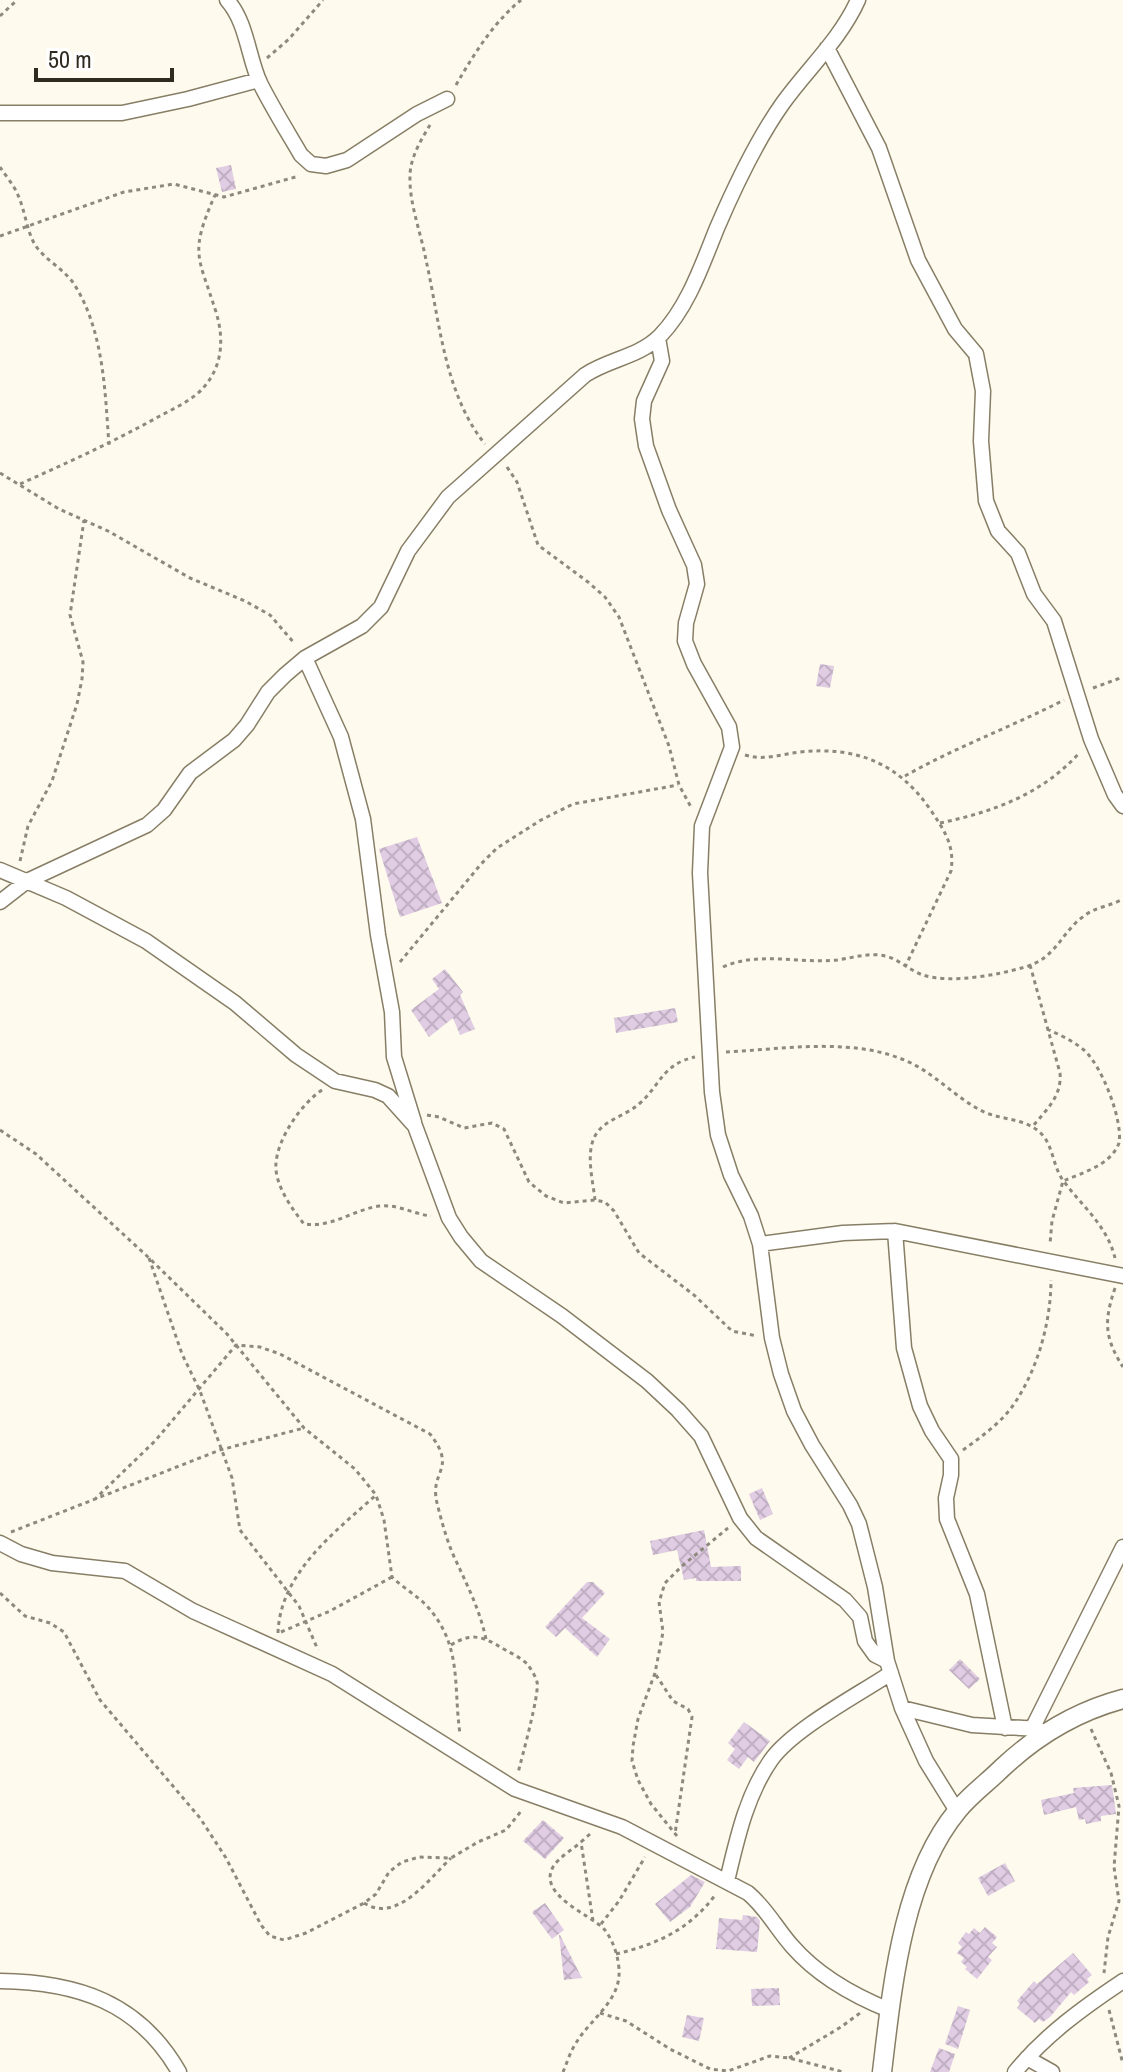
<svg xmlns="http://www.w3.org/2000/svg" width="1123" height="2072" font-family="'Archivo Narrow',sans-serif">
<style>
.building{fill:url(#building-cross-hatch)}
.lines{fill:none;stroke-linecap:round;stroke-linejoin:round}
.minor-casing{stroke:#877e65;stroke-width:17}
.tertiary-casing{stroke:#877e65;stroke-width:21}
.path{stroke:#8d897e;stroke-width:3;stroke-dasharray:4 4;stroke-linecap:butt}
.minor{stroke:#fff;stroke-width:14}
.tertiary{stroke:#fff;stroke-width:18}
</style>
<defs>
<pattern id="building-cross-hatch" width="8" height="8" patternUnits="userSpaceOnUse" patternTransform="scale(2)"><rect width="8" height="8" fill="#e0cce3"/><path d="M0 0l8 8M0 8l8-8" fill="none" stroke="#c0afc2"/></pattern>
</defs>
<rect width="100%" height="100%" fill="#fefaee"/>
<!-- building -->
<path class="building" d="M 231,165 L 236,189 L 222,192 L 216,168 Z
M 820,664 L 834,666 L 830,688 L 816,686 Z
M 417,837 L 442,903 L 400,917 L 379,849 Z
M 445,969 L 463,992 L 460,995 L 475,1029 L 460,1035 L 453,1018 L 429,1037 L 411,1010 L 439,989 L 432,979 Z
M 675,1008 L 678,1022 L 616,1033 L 614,1018 Z
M 762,1488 L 773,1514 L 760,1520 L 749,1494 Z
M 704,1530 L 711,1567 L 741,1566 L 741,1581 L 696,1581 L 696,1578 L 684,1580 L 677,1550 L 653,1555 L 650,1541 Z
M 587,1582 L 593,1582 L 605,1593 L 582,1618 L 610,1639 L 597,1657 L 565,1628 L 556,1637 L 545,1627 Z
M 960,1659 L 980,1679 L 969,1689 L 949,1670 Z
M 744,1722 L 770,1741 L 754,1762 L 748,1757 L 739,1769 L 727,1760 L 735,1749 L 728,1743 Z
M 1112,1785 L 1116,1814 L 1101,1816 L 1101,1821 L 1086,1824 L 1085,1819 L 1079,1820 L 1076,1807 L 1044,1815 L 1041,1800 L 1074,1793 L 1073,1788 Z
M 543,1820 L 564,1838 L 545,1859 L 523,1841 Z
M 1005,1863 L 1015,1881 L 988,1896 L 978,1878 Z
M 691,1875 L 705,1882 L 690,1907 L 670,1922 L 655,1904 Z
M 545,1903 L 564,1930 L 552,1939 L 532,1912 Z
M 743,1915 L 757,1917 L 760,1921 L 757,1952 L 716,1949 L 719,1918 L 742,1920 Z
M 985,1927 L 997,1937 L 992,1943 L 997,1947 L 988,1957 L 992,1960 L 977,1979 L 965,1969 L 967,1967 L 961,1962 L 964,1958 L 957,1953 L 962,1947 L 958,1943 L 966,1932 L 969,1934 L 974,1928 L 980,1933 Z
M 559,1935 L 560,1935 L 582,1978 L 564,1980 Z
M 1073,1953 L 1092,1975 L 1087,1979 L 1089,1982 L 1074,1995 L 1071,1992 L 1050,2017 L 1043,2022 L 1039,2019 L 1035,2023 L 1017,2008 L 1020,2004 L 1017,2001 L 1034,1981 L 1037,1984 Z
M 779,1988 L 780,2005 L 752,2006 L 751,1989 Z
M 958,2006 L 970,2010 L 958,2049 L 945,2044 Z
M 687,2015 L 704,2018 L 699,2041 L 682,2037 Z
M 939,2048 L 955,2054 L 949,2072 L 930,2072 Z"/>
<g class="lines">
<!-- minor casing -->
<g class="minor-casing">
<path id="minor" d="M 227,0 C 247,22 248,57 260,83 C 272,107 287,131 301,155 L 311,164 L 326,166 L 347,160 L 417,114 L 447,99
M 827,48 L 879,148 L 918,260 L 955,329 L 976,354 L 983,391 L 981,441 L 986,501 L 998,531 L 1018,553 L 1034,594 L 1054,621 L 1091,739 L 1115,795 L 1123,806
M 0,113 L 122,113 L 188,99 L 259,80
M 658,338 L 662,361 L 644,401 L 642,419 L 646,446 L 669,510 L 694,565 L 697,584 L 686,623 L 685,641 L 694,664 L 729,727 L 732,747 L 702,826 L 700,873 L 712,1092 L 718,1135 L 731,1175 L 751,1216 L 760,1244 L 772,1338 L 781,1374 L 794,1411 L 812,1445 L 850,1505 L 859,1524 L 875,1587 L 887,1661 L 902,1708 L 926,1761 L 957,1811
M 305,658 L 341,737 L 363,819 L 378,935 L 392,1012 L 394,1057 L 414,1122
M 0,870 L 66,898 L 146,941 L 235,1003 L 296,1055 L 335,1081 L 375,1090 L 388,1096 L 415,1126 L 449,1218 L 461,1237 L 481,1261 L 562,1316 L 647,1381 L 678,1410 L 701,1436 L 740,1518 L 756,1538 L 845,1600 L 860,1617 L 865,1641 L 875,1655 L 887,1661
M 0,902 L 27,881 L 147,825 L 164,810 L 190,773 L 234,740 L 247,725 L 268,692 L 285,675 L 305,658 L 362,626 L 381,607 L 408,551 L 448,497 L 585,375 C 609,359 639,357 660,336 C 688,307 702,265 717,228 C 735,186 756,141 783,103 C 808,68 840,40 858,0
M 895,1231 L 904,1348 L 920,1406 L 932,1431 L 951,1459 L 951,1475 L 946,1498 L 947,1519 L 977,1594 L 1005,1728
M 760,1244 L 843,1233 L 895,1231 L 1123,1276
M 0,1543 L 21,1554 L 52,1563 L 125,1571 L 193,1611 L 332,1674 L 515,1789 L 622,1827 L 748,1893 C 767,1909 776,1928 792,1946 C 818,1976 852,1995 889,2010
M 902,1708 L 972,1725 L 1039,1729
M 1032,1729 L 1123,1547
M 727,1881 C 737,1839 746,1796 771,1760 C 793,1729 858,1695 891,1673
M 0,1981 C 77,1982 139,2002 179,2072
M 1027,2058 L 1052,2072
M 1015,2072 C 1045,2035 1084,2007 1123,1981"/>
</g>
<!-- tertiary casing -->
<g class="tertiary-casing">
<path id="tertiary" d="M 882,2072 C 892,1989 902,1877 958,1810 C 970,1795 988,1782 1002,1768 C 1036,1736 1078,1711 1123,1699"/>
</g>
<!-- path -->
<path class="path" d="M 0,16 L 17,0
M 267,58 L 289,39 L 323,0
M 456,85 C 474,54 493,23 521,0
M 430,125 C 421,140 410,158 410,176 C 409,203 421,233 426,260 C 440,322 444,393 485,444
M 0,167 C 5,175 13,184 17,193 C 25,209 26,229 35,245 C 45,260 63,268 74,284 C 104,331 105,392 109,445
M 0,236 L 124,192 L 174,184 L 224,197 L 299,176
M 507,467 L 517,482 L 538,545 L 588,582 L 605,597 L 619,617 L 669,746 L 679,785 L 692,809
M 0,473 L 59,509 L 108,531 L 190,578 L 245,601 L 270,615 L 295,644
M 20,484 C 67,463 113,442 158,417 C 173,409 193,400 204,387 C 223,365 224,338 216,312 C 198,255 189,254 215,195
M 1093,688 L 1123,677
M 745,755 C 764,761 782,754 800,752 C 856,746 898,763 930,809 C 944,830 955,845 951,871 L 906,965
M 905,776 C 956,747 1011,727 1064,700
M 940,823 C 993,812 1043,794 1080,752
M 20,861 L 28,826 L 52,781 L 77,704 L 82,679 L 83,662 L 70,615 L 84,520
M 400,962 L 481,864 L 497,848 L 541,820 L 573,804 L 678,785
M 1030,965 L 1060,1073 C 1062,1096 1047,1109 1033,1126
M 723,967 C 759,951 799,964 837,960 C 853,958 869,952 885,956 C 899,959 910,971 923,975 C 950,984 998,975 1025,967 C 1057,958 1061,932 1084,916 C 1095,907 1111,906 1123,899
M 1047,1029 C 1060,1035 1074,1041 1085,1051 C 1102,1067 1123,1120 1119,1143 C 1111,1165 1082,1173 1063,1181 L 1052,1221 L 1050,1244
M 726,1052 C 786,1049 857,1036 913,1064 C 938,1077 959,1100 984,1112 C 1005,1121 1030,1118 1045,1138 C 1054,1152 1054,1170 1065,1183 C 1084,1208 1107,1226 1115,1258
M 322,1090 C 301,1104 278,1138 276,1163 C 274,1184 292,1209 304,1224 C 332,1228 353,1210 379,1206 C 398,1204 413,1214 431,1216
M 427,1115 L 439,1117 L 464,1128 L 492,1123 L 504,1129 L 529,1182 L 546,1196 L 564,1203 L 595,1200 L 605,1202 L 614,1211 L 639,1253 L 694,1295 L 732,1331 L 757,1336
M 0,1130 L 36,1154 L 148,1257 L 227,1334 L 304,1428 L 355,1469 L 376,1495 L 384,1520 L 392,1577 C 402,1587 416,1595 426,1605 C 463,1645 453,1686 460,1734
M 595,1200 C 593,1181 586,1156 594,1138 C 602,1120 624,1117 639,1104 C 660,1086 662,1064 695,1057
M 149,1258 L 182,1354 L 200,1391 L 232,1478 L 240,1530 L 299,1606 L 318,1650
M 1115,1288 C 1104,1321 1104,1337 1123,1367
M 963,1450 C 981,1437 1001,1423 1014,1404 C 1038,1369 1051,1321 1051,1280
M 94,1500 L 155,1441 L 236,1345 L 260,1347 L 280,1354 L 430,1434 C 458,1470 429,1470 437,1503 C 442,1523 448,1545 457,1563 C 469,1589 480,1611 486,1639
M 11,1532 L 220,1450 L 304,1428
M 0,1593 L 25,1616 L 50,1623 L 64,1632 L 100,1700 L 200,1818 L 226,1858 L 261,1925 L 270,1936 L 284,1940 L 306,1933 L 364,1903 L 376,1894 L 389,1872 L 402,1862 L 419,1857 L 451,1858 L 478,1842 L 506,1830 L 522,1810
M 281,1632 L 330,1611 L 392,1577
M 278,1633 C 280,1573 335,1532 376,1495
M 451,1645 C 469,1634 479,1635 497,1645 C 506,1651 521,1657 528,1665 C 531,1669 536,1677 537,1682 C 540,1692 522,1757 518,1773
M 656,1675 L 673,1701 L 688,1709 L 692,1717 L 675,1834
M 1091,1729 L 1111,1773 L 1119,1806 L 1114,1867 L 1119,1901 L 1108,1937 L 1104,1973
M 590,1834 L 581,1842 L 593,1921
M 677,1836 L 651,1804 L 638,1780 L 632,1761 L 633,1746 L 638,1719 L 655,1673 L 663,1632 L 659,1602 L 665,1583 L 682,1566 L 728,1528
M 364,1903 C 397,1924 429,1879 451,1858
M 601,1924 L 619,1901 L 645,1857
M 616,1954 C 658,1944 690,1929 716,1894
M 1109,2010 L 1123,2064
M 600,2013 L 626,2021 L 670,2049 L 710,2069 L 728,2071 L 770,2056 L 789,2058 L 843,2072
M 789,2058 L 841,2027 L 860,2013
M 563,2072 C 567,2063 570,2052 576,2043 C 589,2021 617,2003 619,1976 C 620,1961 614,1941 604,1929 C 591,1915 537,1895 553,1867 C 559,1857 572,1850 581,1842"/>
<!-- minor -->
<use href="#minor" class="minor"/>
<!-- tertiary -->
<use href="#tertiary" class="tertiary"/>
</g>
<!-- scale -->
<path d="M36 68v12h136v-12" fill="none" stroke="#2f2b21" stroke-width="4"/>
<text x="48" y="68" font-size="24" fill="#2f2b21" stroke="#ffffff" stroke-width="6" paint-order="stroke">50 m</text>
</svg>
